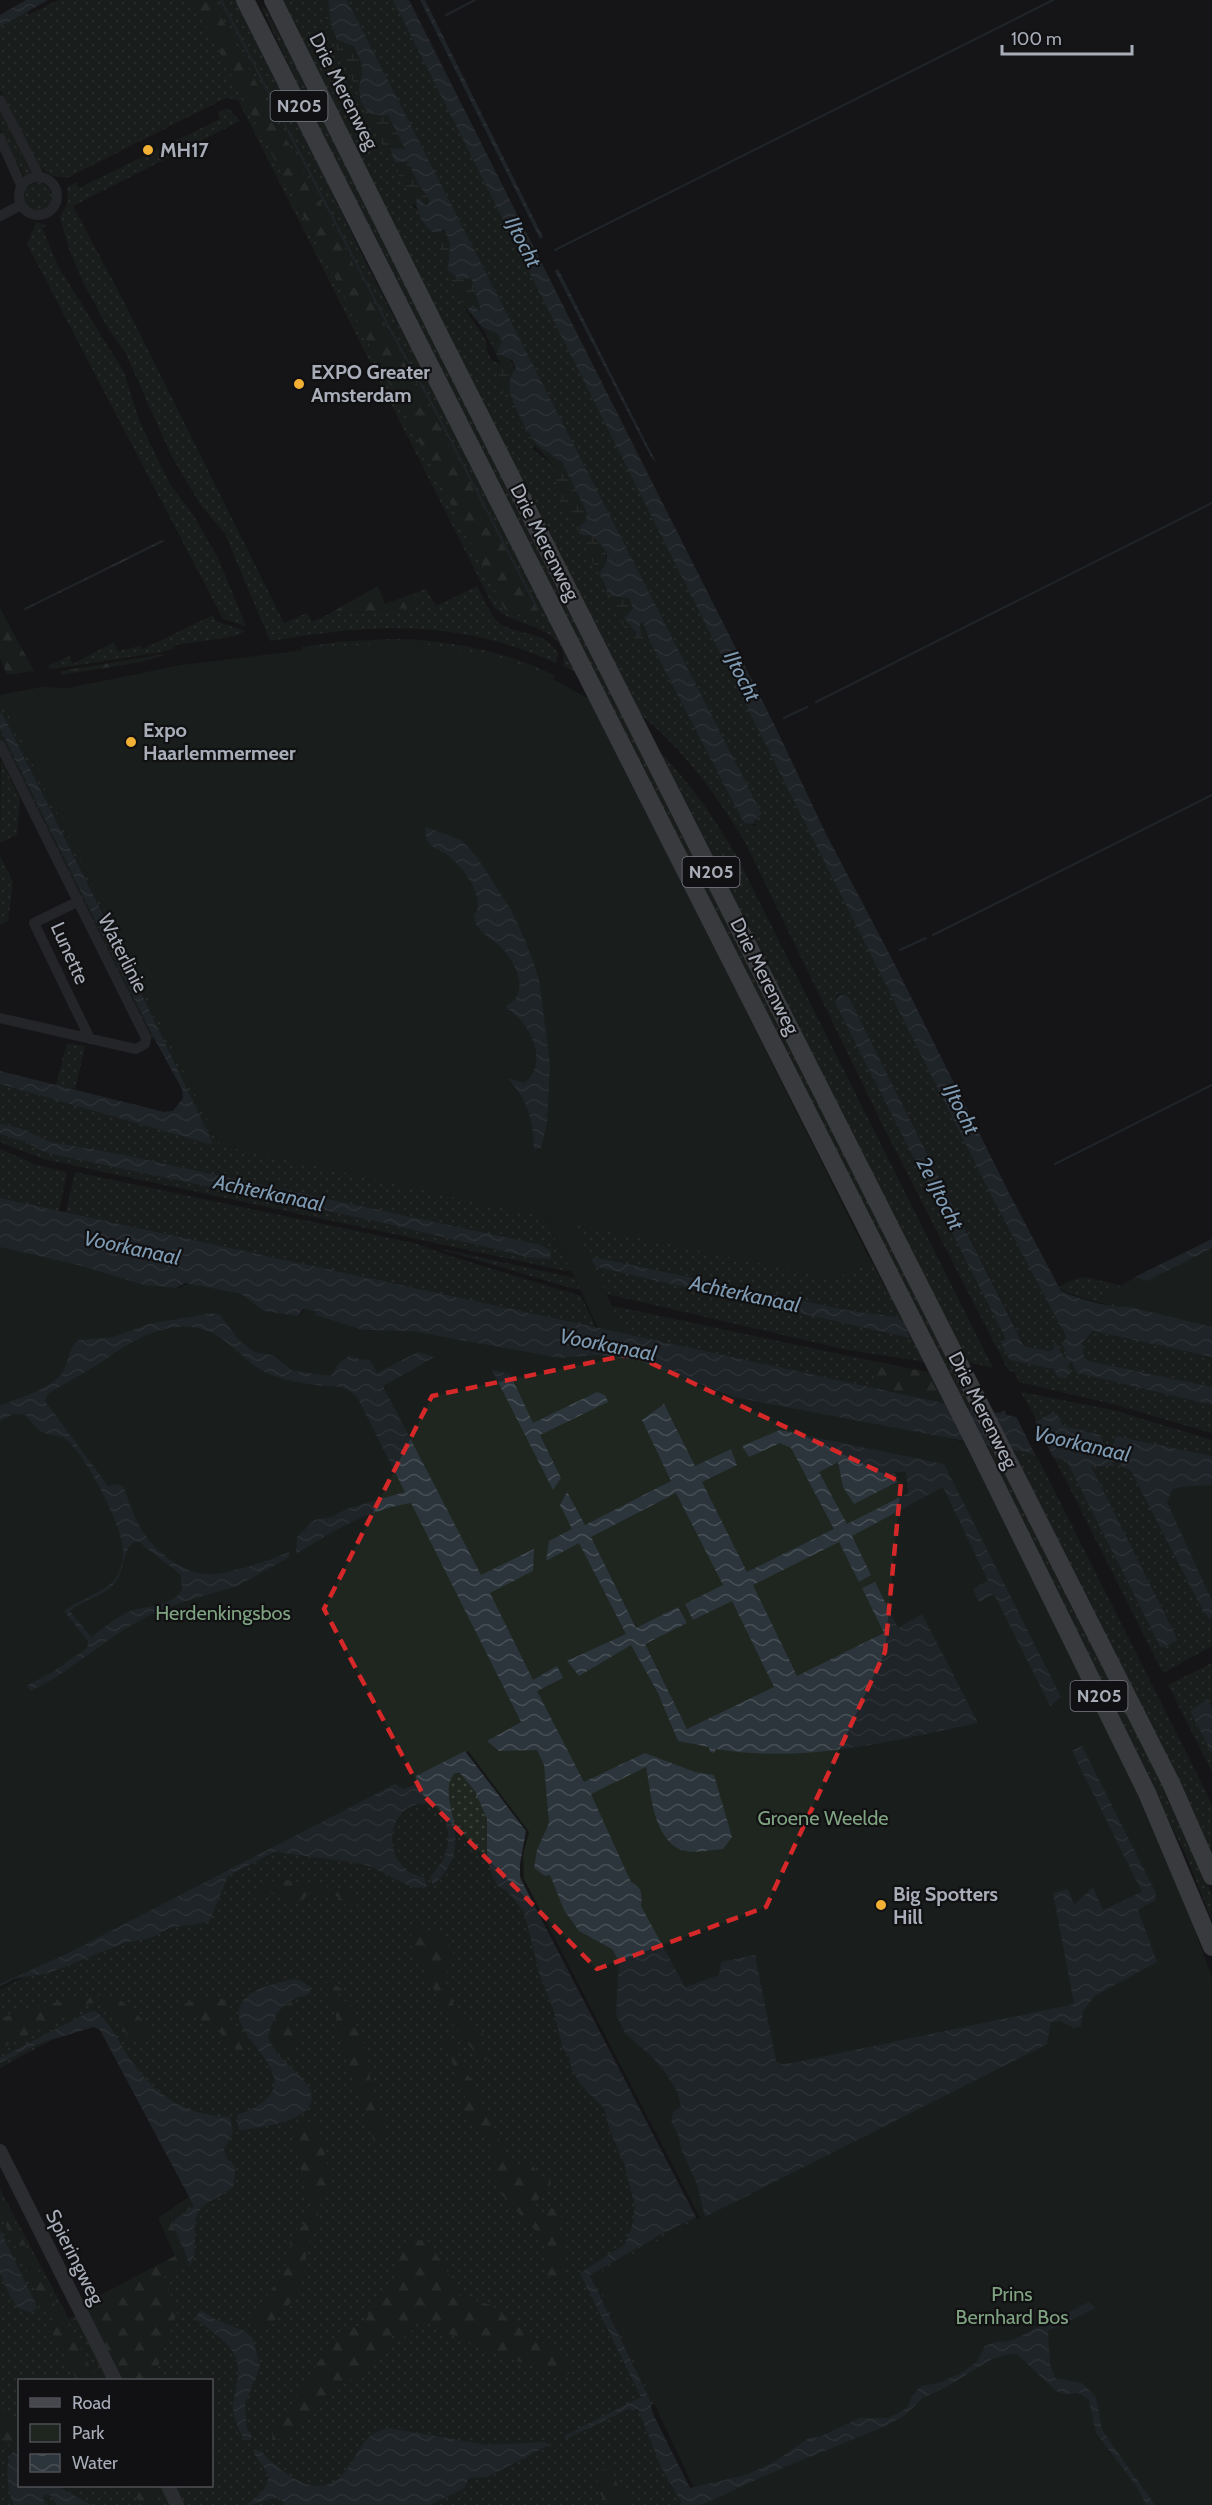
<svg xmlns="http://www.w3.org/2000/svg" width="1212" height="2505" font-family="Cabin,sans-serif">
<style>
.grass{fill:url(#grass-dots);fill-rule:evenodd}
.forest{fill:url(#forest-firs)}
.wetland{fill:url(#wetland-marsh)}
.green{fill:#1e261f}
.water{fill:url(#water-waves);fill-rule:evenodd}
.pier{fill:#161618}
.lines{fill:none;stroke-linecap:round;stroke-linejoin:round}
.stream{stroke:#2c353c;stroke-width:2}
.street{stroke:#37383d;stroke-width:10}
.secondary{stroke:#45474d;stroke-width:14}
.highway{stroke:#63666e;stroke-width:18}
.marked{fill:none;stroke:#d62828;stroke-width:4.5;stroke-dasharray:12 8;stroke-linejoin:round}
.poi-dot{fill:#f2b134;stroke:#111113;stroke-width:2}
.labels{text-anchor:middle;stroke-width:4.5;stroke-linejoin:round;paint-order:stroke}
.shield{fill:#111113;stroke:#7b7e86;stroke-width:1.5}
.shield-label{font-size:18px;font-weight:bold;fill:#a8adb8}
.street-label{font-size:20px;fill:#a8adb8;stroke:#111113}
.poi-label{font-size:20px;font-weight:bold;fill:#a8adb8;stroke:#111113;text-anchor:start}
.park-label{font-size:20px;fill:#7fa381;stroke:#111113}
.water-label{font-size:21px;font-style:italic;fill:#7f9bb3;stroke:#111113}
</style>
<defs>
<pattern id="grass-dots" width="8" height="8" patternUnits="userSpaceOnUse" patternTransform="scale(1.5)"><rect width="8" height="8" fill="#1e261f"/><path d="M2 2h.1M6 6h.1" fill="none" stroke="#3c433d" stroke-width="1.8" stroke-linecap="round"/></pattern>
<pattern id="forest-firs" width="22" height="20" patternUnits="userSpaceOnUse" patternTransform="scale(1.5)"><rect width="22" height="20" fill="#1e261f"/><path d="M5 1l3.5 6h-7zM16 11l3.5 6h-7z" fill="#3c433d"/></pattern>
<pattern id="wetland-marsh" width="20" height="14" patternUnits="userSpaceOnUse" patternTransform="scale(1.5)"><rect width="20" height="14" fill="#1e261f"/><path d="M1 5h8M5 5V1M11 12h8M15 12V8" fill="none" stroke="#3c433d"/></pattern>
<pattern id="water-waves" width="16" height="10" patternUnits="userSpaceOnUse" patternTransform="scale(1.5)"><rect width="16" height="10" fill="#2c353c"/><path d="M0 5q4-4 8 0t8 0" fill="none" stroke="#485056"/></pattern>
</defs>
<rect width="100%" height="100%" fill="#161618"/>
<!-- grass -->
<path class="grass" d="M 58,0 L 238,0 L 368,267 L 583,676 L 563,666 C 571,624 513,629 493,606 L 238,100 L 227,98 L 222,100 L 67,178 L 50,175 L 38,165 L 0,90 L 0,27 L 28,11 L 28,15 Z
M 283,0 L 328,0 L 362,65 L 359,91 L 388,114 L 405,149 L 415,204 L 411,205 L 449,236 L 448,270 L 465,287 L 463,306 L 486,340 L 487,351 L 492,361 L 502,364 L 536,444 L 532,449 L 553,465 L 602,545 C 608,557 609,563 599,572 L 642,622 L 651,644 L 744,823 L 749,823 L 755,827 L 755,820 L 762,814 L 347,0 L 393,0 L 993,1199 L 1067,1336 L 1065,1342 L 1061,1342 L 1067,1354 L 1065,1360 L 1055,1343 L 1053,1349 L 1049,1351 L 1025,1346 L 848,996 L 844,997 L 838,993 L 835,1003 L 1007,1339 L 1001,1340 L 1010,1360 L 1053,1369 L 1058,1377 L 1071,1361 L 1077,1373 L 1212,1405 L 1212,1433 L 1112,1404 L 1019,1382 L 1015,1373 L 1008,1370 L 884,1128 L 746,844 C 716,794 684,750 639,713 L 490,421 Z
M 261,6 L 265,8 L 328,125 L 976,1410 L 962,1407 L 311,113 Z
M 228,108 L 240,121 L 73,206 L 124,302 L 284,623 L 307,613 L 312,622 L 327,615 L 410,608 L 420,601 L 415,593 L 426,589 L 436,606 L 477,586 C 484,598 491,620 504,626 C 525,636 542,630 558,653 L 556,663 C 456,618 375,624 270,641 L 225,534 L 200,504 L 171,455 L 125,352 L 107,327 L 81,278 L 69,249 L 60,217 L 68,202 L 67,187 L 76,183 L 79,188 L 220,119 L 218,112 Z
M 0,111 L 31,173 L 25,178 L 0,129 Z
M24 197a14 14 0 1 1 28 0a14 14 0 1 1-28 0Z
M 36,222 L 47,226 L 42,228 L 58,266 L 124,372 L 139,420 L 158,460 L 170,484 L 192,513 L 218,558 L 246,626 L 223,619 L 27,244 Z
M 213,615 L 216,621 L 245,631 L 236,636 L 176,645 L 173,649 L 162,652 L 60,668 L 50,669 L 48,666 L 69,656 L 73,664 L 114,642 L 118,651 L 140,646 L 143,649 Z
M 391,639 C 443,639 509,651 555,676 L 547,688 L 306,666 L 302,647 L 339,642 Z
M 0,695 L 541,1211 L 571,1270 L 566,1271 L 43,1159 L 0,1142 L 0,1134 L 28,1143 L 46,1153 L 370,1220 L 528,1257 L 541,1245 L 115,1153 L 51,1142 L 20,1128 L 0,1124 L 0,1084 L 209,1144 L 213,1143 L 102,911 L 2,713 L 0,713 Z
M 0,729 L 154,1038 L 152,1039 L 148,1037 L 0,739 Z
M 656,748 C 688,780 712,815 735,853 L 993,1368 L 963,1361 Z
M 1,760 L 20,799 L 17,835 L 0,843 Z
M 0,856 L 13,882 L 8,921 L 0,925 Z
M 67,1043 L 85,1046 L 75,1089 L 56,1085 Z
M 0,1149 L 37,1165 L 67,1172 L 59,1211 L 0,1198 Z
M 75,1172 L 414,1243 L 450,1256 L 581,1296 L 596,1328 L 66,1212 Z
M 567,1221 L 837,1273 L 869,1256 L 885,1288 L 904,1310 L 926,1362 L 848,1350 L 598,1292 ZM 593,1257 L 852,1311 L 897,1317 L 905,1323 L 910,1337 L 596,1267 L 592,1261 Z
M 437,1248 L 575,1278 L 581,1290 L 564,1286 Z
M 1085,1277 L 1212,1306 L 1212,1327 C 1190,1323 1066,1299 1059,1287 L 1069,1281 Z
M 604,1304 L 872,1361 L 876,1388 L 616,1333 Z
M 1093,1331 L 1212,1357 L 1212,1387 L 1088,1361 L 1084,1357 L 1082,1344 Z
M 1021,1392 L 1113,1410 L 1212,1440 L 1212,1456 L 1116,1436 L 1112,1448 L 1107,1447 L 1100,1435 L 1062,1425 L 1057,1416 L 1050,1414 L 1037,1421 Z
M 981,1445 L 995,1447 L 1183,1822 L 1212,1894 L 1212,1921 L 1186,1855 Z
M 1011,1450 L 1036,1454 L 1204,1788 L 1212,1806 L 1212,1861 Z
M 1110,1455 L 1115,1455 L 1121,1466 L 1131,1471 L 1204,1613 L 1212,1620 L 1212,1646 L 1163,1673 L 1054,1457 L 1066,1460 L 1161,1648 L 1178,1639 L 1090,1465 L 1115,1466 Z
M 1212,1663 L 1212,1707 L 1207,1699 L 1190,1711 L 1212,1754 L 1212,1772 L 1168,1685 Z
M 440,1770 L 473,1774 L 679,2221 L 584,2273 L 649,2398 L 590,2274 L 660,2235 L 696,2217 L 701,2228 L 818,2322 L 647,2408 L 692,2505 L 0,2505 L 0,2189 L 69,2319 L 187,2256 L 184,2224 L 199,2203 L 96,2016 L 0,2068 L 0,1989 L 403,1789 L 164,1783 ZM 20,2380 L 212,2380 L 212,2486 L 20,2486 Z"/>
<!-- forest -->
<path class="forest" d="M 193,0 L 212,0 L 539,612 L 529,618 L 505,610 Z
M 378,586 L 385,604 L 415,593 L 420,601 L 410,608 L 327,615 Z
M 0,608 L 34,671 L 7,675 L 0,658 Z
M 171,653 L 142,662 L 61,675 L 61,671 Z
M 872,1361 L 933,1373 L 948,1404 L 876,1388 Z
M 282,1879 L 352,1892 L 359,1899 L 358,1904 L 354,1907 L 347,1907 L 339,1897 L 311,1892 L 297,1904 L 292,1904 C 275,1890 275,1890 255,1899 L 255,1896 L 268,1883 Z
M 417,1928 C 433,1932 450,1937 454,1956 L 441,1985 L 452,1997 L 456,2016 L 480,2028 L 483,2034 L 481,2043 L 489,2057 L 485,2061 C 469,2050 463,2033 449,2021 L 410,1940 L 413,1929 Z
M 330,1982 L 343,1990 L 337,1994 L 353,2008 L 357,2029 L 366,2049 L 371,2084 L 382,2115 L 383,2129 L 379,2145 L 374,2143 C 365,2106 350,2070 338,2033 C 336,2027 337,2021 336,2015 C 333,2004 326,1995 325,1984 Z
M 105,1995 L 109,2000 L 118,1999 C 131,2007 144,2019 150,2032 L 148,2038 L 144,2040 L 129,2038 L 108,2008 L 101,2004 L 90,2003 L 0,2049 L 0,2019 L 17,2012 L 77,1997 Z
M 215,1997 L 225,2000 C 235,2019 220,2026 244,2040 L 244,2050 C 222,2049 226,2036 216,2028 C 204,2020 189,2016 178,2007 C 187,2000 203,2002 215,1997 Z
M 295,1999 L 296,2005 L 287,2024 L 289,2028 L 298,2034 L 300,2040 L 294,2051 L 294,2058 L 291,2062 L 275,2048 L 269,2038 C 271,2019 279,2008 295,1999 Z
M 446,2035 L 449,2035 L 513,2168 L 530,2161 L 540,2177 L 551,2181 L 549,2191 L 531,2205 L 534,2215 L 544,2214 L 550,2208 L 560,2210 L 563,2225 L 555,2229 L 556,2234 L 566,2243 L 560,2258 L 566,2277 L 563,2281 L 552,2281 L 548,2275 L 544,2247 L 539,2234 L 505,2199 L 494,2182 L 495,2163 L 493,2152 L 488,2138 L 465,2111 L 465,2092 L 457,2079 L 449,2050 L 444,2041 Z
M 307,2122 L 318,2126 C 322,2144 333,2177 328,2194 C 326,2198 322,2201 320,2205 C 317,2211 319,2217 316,2223 C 315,2227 312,2231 311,2236 C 306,2249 306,2262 303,2276 C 298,2298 268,2342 245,2320 L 247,2315 C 262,2309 297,2257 290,2243 C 292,2234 294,2229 303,2226 L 311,2205 C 308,2200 293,2141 295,2135 C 296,2128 301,2125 307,2122 Z
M 0,2193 L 60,2315 L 49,2319 L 0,2213 Z
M 189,2197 L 195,2206 L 175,2219 L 173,2225 L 190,2265 L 164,2276 L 177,2313 L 153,2380 L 121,2380 L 83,2304 L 175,2256 L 158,2218 Z
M 407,2240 L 426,2240 L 444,2265 L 460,2297 L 491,2305 L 533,2338 L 564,2353 L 574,2369 L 563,2378 C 543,2368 523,2363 502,2356 C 472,2346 445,2332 417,2318 L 408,2337 L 393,2335 C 380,2356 366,2380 338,2382 C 332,2388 328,2398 322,2406 C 314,2415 285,2443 272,2440 L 273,2428 L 308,2382 L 316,2365 L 348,2325 L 359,2326 L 399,2277 L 396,2254 Z
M 63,2314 L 97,2380 L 77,2380 L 58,2342 L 47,2326 L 56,2324 Z
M 0,2405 L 19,2429 L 19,2456 L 0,2435 Z
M 610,2468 L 618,2486 L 629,2500 L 628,2505 L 609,2505 L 597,2490 L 597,2472 Z
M 128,2486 L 151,2486 L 161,2505 L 142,2505 Z"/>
<!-- wetland -->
<path class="wetland" d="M 320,0 L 332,0 L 365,64 L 359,91 L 386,111 L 430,199 L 434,228 L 452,236 L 481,301 L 479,311 L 498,334 L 555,452 L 579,488 L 605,543 L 607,571 L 625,588 L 655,640 L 649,646 L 627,634 L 559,492 L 553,465 L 524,433 L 498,383 L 501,364 L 482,327 L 459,300 L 440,249 L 368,119 L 350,74 L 331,38 Z"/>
<!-- green -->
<path class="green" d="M 410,642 L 492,656 L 546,675 L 591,700 L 871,1262 L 834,1279 L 574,1224 L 636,1358 L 968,1443 L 1152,1823 L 1179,1886 L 1212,1978 L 1212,2505 L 702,2505 L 594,2276 L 700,2218 L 524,1879 L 523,1855 L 529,1832 L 468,1751 L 420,1776 L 419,1785 L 407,1789 L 401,1786 L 0,1987 L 0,1246 L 86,1266 L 154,1285 L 179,1288 L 189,1283 L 245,1295 L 267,1311 L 299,1316 L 306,1309 L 322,1312 L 320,1315 L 367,1331 L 415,1328 L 610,1354 L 575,1278 L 544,1217 L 220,1145 L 0,697 L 0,695 L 41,687 L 68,688 L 181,665 L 321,648 Z
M 1212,1239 L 1212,1327 L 1131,1307 L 1096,1302 L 1135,1277 Z
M 1212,1480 L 1212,1603 L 1153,1485 Z"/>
<!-- water -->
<path class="water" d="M 26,0 L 48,0 L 0,27 L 0,15 Z
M 328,0 L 347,0 L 762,814 L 755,820 L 754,824 L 744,823 L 651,644 L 643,622 L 640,624 L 641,636 L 639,636 L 624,618 L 633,609 L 629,598 L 611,596 L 599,573 C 615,557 605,548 591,535 L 582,535 L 579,527 L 586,521 L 587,513 L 562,462 L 536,444 L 529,432 L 526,431 C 518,407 500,391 516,368 L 512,360 L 499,354 L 498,350 L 502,342 L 498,334 L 482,327 L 468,309 L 473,305 L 479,311 L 480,307 L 471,278 L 459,279 L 448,270 L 450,243 L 444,229 L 439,232 L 432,232 C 422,223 414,209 417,196 L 426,206 L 430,201 L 418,183 L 408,162 L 395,162 L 390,148 L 405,149 L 388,115 C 372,117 361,110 359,92 C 358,85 363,77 362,69 C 362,61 357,53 354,46 L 337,40 L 331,24 Z
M 393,0 L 409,0 L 775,726 L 826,834 L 891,957 L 1007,1189 L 1061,1291 C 1081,1300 1109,1308 1131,1307 L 1212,1327 L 1212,1357 L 1093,1331 L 1082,1343 L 1084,1357 L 1089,1361 L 1212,1387 L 1212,1405 L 1077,1373 L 1071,1361 L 1068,1366 L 1071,1373 L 1064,1378 L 1058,1377 L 1053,1369 L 1010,1360 L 1000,1341 L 1006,1339 L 835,1003 L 839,995 L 848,996 L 1024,1346 L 1049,1351 L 1053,1349 L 1055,1342 L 1065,1359 L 1067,1354 L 1060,1341 L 1065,1342 L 1066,1336 L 993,1199 Z
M 420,0 L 425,0 L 543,237 L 540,239 Z
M 558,269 L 656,462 L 651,457 L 555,271 Z
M 162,540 L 165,541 L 23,611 L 25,608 Z
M 0,713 L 2,713 L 107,922 L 213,1143 L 209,1144 L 0,1084 L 0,1071 L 164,1112 L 173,1111 L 183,1098 L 182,1089 L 154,1038 L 0,729 Z
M 426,827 L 461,840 L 477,857 L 511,910 L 526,942 L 539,979 L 550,1064 L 547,1124 L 541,1148 L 534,1149 C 533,1121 528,1099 507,1078 L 525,1083 C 542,1068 538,1045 526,1027 C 520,1018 512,1013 505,1006 C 532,995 516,962 500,946 C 494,941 487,937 481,931 C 476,926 474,920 474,914 L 477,912 C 482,891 463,867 447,855 C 442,851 435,849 431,845 C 425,840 425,834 426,827 Z
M 0,1124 L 20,1128 L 51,1142 L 115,1153 L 541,1245 L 550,1250 L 551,1259 L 528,1257 L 370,1220 L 46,1153 L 28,1143 L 0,1134 Z
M 0,1198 L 976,1410 L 1000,1413 L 1005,1410 L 1006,1415 L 1037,1421 L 1051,1413 L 1057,1414 L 1062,1425 L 1100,1435 L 1115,1466 L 1091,1466 L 1178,1640 L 1161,1648 L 1066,1460 L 733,1397 L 639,1360 L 597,1355 L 560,1358 L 411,1331 L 363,1330 L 316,1315 L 316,1311 L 303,1309 L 298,1316 L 264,1311 L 241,1294 L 185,1283 L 176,1288 L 144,1285 L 82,1266 L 0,1247 Z
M 1212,1239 L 1212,1248 L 1147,1281 L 1135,1277 Z
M 593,1257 L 852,1311 L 897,1317 L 905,1323 L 910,1338 L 596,1267 L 592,1261 Z
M 212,1313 L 220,1315 L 239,1340 L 254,1352 L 272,1355 L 293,1371 L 331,1376 L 339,1363 L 349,1356 L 363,1360 L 369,1359 L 377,1373 L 418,1352 L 434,1357 L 383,1386 L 481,1575 L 534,1549 L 533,1571 L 490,1593 L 533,1680 L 557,1666 L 563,1678 L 537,1691 L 584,1782 L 645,1753 L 695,1772 L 714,1775 L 732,1837 L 723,1849 C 711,1850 688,1855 677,1848 C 652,1832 651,1792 646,1767 L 591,1794 L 631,1882 C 643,1888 642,1894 641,1906 L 685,1987 L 719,1975 L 721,1962 L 755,1955 L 776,2061 L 781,2064 L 792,2063 L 1074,2004 L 1053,1893 L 1068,1889 L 1074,1905 L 1093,1887 L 1103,1910 L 1142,1892 L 1072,1751 L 1082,1746 L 1155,1891 L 1156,1900 L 1138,1910 L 1157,1962 L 1095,1996 L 1083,2011 L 1081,2026 L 1074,2028 L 1060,2021 L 1051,2023 L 1047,2044 L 705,2217 L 697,2184 L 682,2151 L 678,2135 L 671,2121 L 673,2112 L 681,2107 L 677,2091 L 666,2074 L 655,2060 L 625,2033 L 616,2014 L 619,1961 L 612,1949 L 579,1931 L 564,1910 L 550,1875 L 545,1876 L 534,1868 L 537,1850 L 549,1823 L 544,1765 L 537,1750 L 499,1751 L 487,1741 L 521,1722 L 411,1503 C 367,1510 333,1531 296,1554 L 297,1537 L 314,1520 L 332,1517 L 346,1509 L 405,1492 L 357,1397 C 340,1382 335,1388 315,1385 C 300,1383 285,1380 271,1375 C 247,1366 235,1344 212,1333 C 174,1315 133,1339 103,1361 C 86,1373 66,1382 48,1394 L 45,1401 L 108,1486 L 115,1484 L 123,1486 C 129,1500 133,1516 141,1529 C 154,1550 179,1571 204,1574 C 222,1577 271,1560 289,1552 L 290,1557 L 237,1586 L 183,1602 L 150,1615 L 123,1630 L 55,1678 L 30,1691 L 28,1685 L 54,1671 L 87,1648 L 88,1641 L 64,1611 C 77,1601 106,1591 115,1579 C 120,1572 125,1558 123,1549 C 120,1520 87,1458 66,1439 C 60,1434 52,1436 44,1433 C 35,1430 32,1421 25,1415 L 14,1414 L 0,1421 L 0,1406 C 18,1398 44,1391 59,1377 C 70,1366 66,1349 79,1340 L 113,1337 L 149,1324 ZM 134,1542 L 139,1542 L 181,1575 L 182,1590 C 171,1607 149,1605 131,1611 C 116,1617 104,1628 91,1637 L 70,1611 C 84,1599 108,1595 117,1580 C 125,1568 122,1551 134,1542 Z
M 492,1370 L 510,1374 L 533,1423 L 597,1392 L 605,1395 L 608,1402 L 540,1435 L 561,1478 L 553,1490 Z
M 664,1404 L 695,1466 L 731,1449 L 737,1465 L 702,1482 L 747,1572 L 834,1529 L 791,1448 L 780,1443 L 749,1457 L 742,1446 L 780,1430 L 944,1464 L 1061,1697 L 1050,1706 L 994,1594 L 979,1602 L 973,1589 L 988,1581 L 943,1487 L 852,1536 L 871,1575 L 859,1582 L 839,1542 L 753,1585 L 797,1676 L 884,1633 L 862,1588 L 875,1582 L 898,1628 L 922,1614 L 978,1723 C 891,1741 805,1764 716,1749 L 714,1753 L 710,1752 L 709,1747 L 678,1741 L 658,1693 L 631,1645 L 579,1676 L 567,1661 L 626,1634 L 579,1543 L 546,1561 L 549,1541 L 572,1529 L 560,1505 L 567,1492 L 585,1525 L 671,1481 L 642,1420 ZM 838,1462 L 843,1487 L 854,1504 L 897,1482 L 895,1472 L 906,1472 L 908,1493 L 847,1524 L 819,1472 ZM 676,1493 L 723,1585 L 685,1604 L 693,1620 L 732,1601 L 774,1687 L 687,1729 L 645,1644 L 687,1623 L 678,1607 L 636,1628 L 591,1537 Z
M 1116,1436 L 1212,1456 L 1212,1485 L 1180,1487 L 1172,1490 L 1167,1502 L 1212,1601 L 1212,1620 L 1204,1613 L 1131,1471 L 1121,1466 L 1112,1448 Z
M 1207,1699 L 1212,1707 L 1212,1754 L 1190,1711 Z
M 465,1751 L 526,1831 L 520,1864 L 520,1878 L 696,2217 L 660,2235 L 590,2275 L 649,2398 L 653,2414 L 690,2488 L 746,2475 L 772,2463 L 809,2438 L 819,2437 L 860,2418 L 888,2418 L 907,2408 L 912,2396 L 921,2386 L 939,2383 L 959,2374 L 977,2362 L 985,2346 L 995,2342 L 1010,2341 L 1089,2302 L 1096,2308 L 1048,2331 L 1050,2364 L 1055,2378 L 1082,2383 L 1096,2397 L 1102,2430 L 1155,2505 L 1146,2505 L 1137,2487 L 1096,2433 L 1089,2400 L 1079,2393 L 1064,2394 L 1056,2391 L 1018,2355 L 1010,2354 L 992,2359 L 948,2386 L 923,2398 L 905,2415 L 886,2426 L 780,2469 L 701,2505 L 683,2505 L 661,2467 L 638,2409 L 628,2409 L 566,2439 L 564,2436 L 641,2397 L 580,2273 L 625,2244 L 632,2226 L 635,2207 L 625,2166 L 609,2128 L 604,2108 L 581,2085 L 572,2070 L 569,2057 L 563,2049 L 553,2008 L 540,1976 L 524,1912 L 508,1892 L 498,1886 L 492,1876 L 487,1854 L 487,1819 L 475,1791 L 460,1773 L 455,1773 C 432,1797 482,1843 433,1885 L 430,1876 C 451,1856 454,1830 438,1806 C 384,1789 376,1871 424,1877 L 427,1887 L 416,1888 L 405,1884 L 372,1867 L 358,1863 L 275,1852 L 228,1876 L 209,1922 L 169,1928 L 151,1938 L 124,1943 L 49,1973 L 12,1979 L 70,1952 L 395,1784 L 404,1789 L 416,1784 L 416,1776 Z
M 293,1979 L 300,1980 L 312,1988 L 309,1994 C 284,1999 273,2014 268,2038 C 275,2055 292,2067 304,2081 C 336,2119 261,2128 239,2130 L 237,2115 C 336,2079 202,2032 249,1995 C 260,1986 279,1983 293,1979 Z
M 95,2011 C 107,2019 116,2036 123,2048 C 149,2090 179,2115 230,2117 L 233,2132 L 224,2150 L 226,2157 L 235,2167 L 234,2185 C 224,2197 209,2198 200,2210 C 188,2227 201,2249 190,2265 L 173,2225 L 175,2219 L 194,2206 L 100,2030 L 94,2027 L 40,2043 L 0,2063 L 0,2058 L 89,2012 Z
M 0,2230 L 37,2307 L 32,2313 L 18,2308 L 10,2296 L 0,2273 Z
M 201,2310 L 213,2318 L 246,2332 L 253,2339 L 260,2367 L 245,2404 L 247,2429 L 252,2436 L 250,2440 L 244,2440 C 239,2430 232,2416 233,2404 C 236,2385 244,2366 231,2349 C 222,2337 206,2328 195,2318 Z
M 388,2428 L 488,2445 L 544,2442 L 549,2445 L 487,2477 L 469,2478 L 464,2488 L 430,2505 L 285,2505 L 280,2498 C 268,2497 259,2505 245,2505 C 258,2498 267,2490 269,2475 L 254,2454 L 256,2450 L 261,2451 C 280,2471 314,2501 340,2477 C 360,2458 357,2436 388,2428 Z
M 13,2452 L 19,2456 L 20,2486 L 57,2486 L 91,2505 L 57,2505 L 50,2495 L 45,2494 L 43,2498 L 45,2505 L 14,2505 C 8,2493 3,2462 13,2452 Z"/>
<!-- pier -->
<path class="pier" d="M 1015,1414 L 1033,1417 L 1055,1461 L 1036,1457 Z"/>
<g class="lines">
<!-- stream -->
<path class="stream" d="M 221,0 L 391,331 L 432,404 L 537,608
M 446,15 L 475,0
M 555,250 L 1053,0
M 816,702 L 1212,503
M 784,718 L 807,707
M 933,935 L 1212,795
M 900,950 L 926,938
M 1055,1164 L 1212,1085
M 0,1985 L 12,1979"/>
<!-- street -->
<path class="street" d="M 0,100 L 40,178
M 0,138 L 22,187
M19 196a19 19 0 1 1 38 0a19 19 0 1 1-38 0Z
M 0,216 L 21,205
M 0,745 L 146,1038 L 145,1044 L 136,1049 L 0,1018
M 77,902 L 34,923 L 90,1039"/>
<!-- secondary -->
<path class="secondary" d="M 0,2151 L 115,2380
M 168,2486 L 177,2505"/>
<!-- highway -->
<path class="highway" d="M 245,0 L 978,1449 L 1147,1793 L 1212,1947
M 273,0 L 443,342 L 1171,1783 L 1212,1876"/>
</g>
<!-- marked area -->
<path d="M0 0H1212V2505H0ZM 632,1354 L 901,1482 L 885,1652 L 766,1907 L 597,1969 L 424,1796 L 324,1609 L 432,1396 Z" fill="#161618" fill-opacity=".55" fill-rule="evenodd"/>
<path class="marked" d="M 632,1354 L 901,1482 L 885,1652 L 766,1907 L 597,1969 L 424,1796 L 324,1609 L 432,1396 Z"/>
<!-- markers -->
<g class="poi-dot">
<circle cx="148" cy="150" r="6"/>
<circle cx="299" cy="384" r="6"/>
<circle cx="131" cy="742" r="6"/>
<circle cx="881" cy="1905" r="6"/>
</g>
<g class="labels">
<!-- shield labels -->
<g class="shield">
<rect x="270.5" y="91" width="57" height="30" rx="4.5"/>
<rect x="682.5" y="857" width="57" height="30" rx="4.5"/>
<rect x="1070.5" y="1681" width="57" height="30" rx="4.5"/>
</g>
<g class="shield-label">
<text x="299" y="112">N205</text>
<text x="711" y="878">N205</text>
<text x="1099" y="1702">N205</text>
</g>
<!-- street labels -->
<g class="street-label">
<text transform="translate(344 91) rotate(63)" y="7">Drie Merenweg</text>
<text transform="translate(545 542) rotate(63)" y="7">Drie Merenweg</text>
<text transform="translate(70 953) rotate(66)" y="7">Lunette</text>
<text transform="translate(123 953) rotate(63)" y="7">Waterlinie</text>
<text transform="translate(765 976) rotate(63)" y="7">Drie Merenweg</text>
<text transform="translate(983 1410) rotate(63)" y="7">Drie Merenweg</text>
<text transform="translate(75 2257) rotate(63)" y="7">Spieringweg</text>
</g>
<!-- poi labels -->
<g class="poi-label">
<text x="160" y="157">MH17</text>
<text x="311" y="379">EXPO Greater<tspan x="311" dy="23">Amsterdam</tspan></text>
<text x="143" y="737">Expo<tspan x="143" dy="23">Haarlemmermeer</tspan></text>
<text x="893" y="1901">Big Spotters<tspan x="893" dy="23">Hill</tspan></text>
</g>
<!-- park labels -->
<g class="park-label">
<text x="223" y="1620">Herdenkingsbos</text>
<text x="823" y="1825">Groene Weelde</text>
<text x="1012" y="2301">Prins<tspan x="1012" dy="23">Bernhard Bos</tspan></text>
</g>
<!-- water labels -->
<g class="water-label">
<text transform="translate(523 242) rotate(63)" y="7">IJtocht</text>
<text transform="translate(742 676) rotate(63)" y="7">IJtocht</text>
<text transform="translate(961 1109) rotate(63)" y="7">IJtocht</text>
<text transform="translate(269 1193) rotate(12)" y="7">Achterkanaal</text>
<text transform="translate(940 1194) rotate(63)" y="7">2e IJtocht</text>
<text transform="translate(132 1248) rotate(12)" y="7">Voorkanaal</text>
<text transform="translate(745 1294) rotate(12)" y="7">Achterkanaal</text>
<text transform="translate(608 1345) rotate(11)" y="7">Voorkanaal</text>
<text transform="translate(1082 1444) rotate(13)" y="7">Voorkanaal</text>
</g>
</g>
<!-- legend -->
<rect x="18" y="2379" width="195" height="108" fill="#111113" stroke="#4d4f55" stroke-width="1.5"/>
<rect x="30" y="2398" width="30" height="9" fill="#45474d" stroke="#4d4f55" stroke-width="1.5"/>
<text x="72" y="2409" font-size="18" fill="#a8adb8">Road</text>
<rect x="30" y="2424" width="30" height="18" fill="#1e261f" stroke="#4d4f55" stroke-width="1.5"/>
<text x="72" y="2439" font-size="18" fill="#a8adb8">Park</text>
<rect x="30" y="2454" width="30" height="18" fill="url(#water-waves)" stroke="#4d4f55" stroke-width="1.5"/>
<text x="72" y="2469" font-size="18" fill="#a8adb8">Water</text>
<!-- scale -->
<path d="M1002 45v9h130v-9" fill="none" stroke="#a8adb8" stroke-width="3"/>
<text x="1011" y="45" font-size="18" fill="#a8adb8" stroke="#111113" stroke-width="4.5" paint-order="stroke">100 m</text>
</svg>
